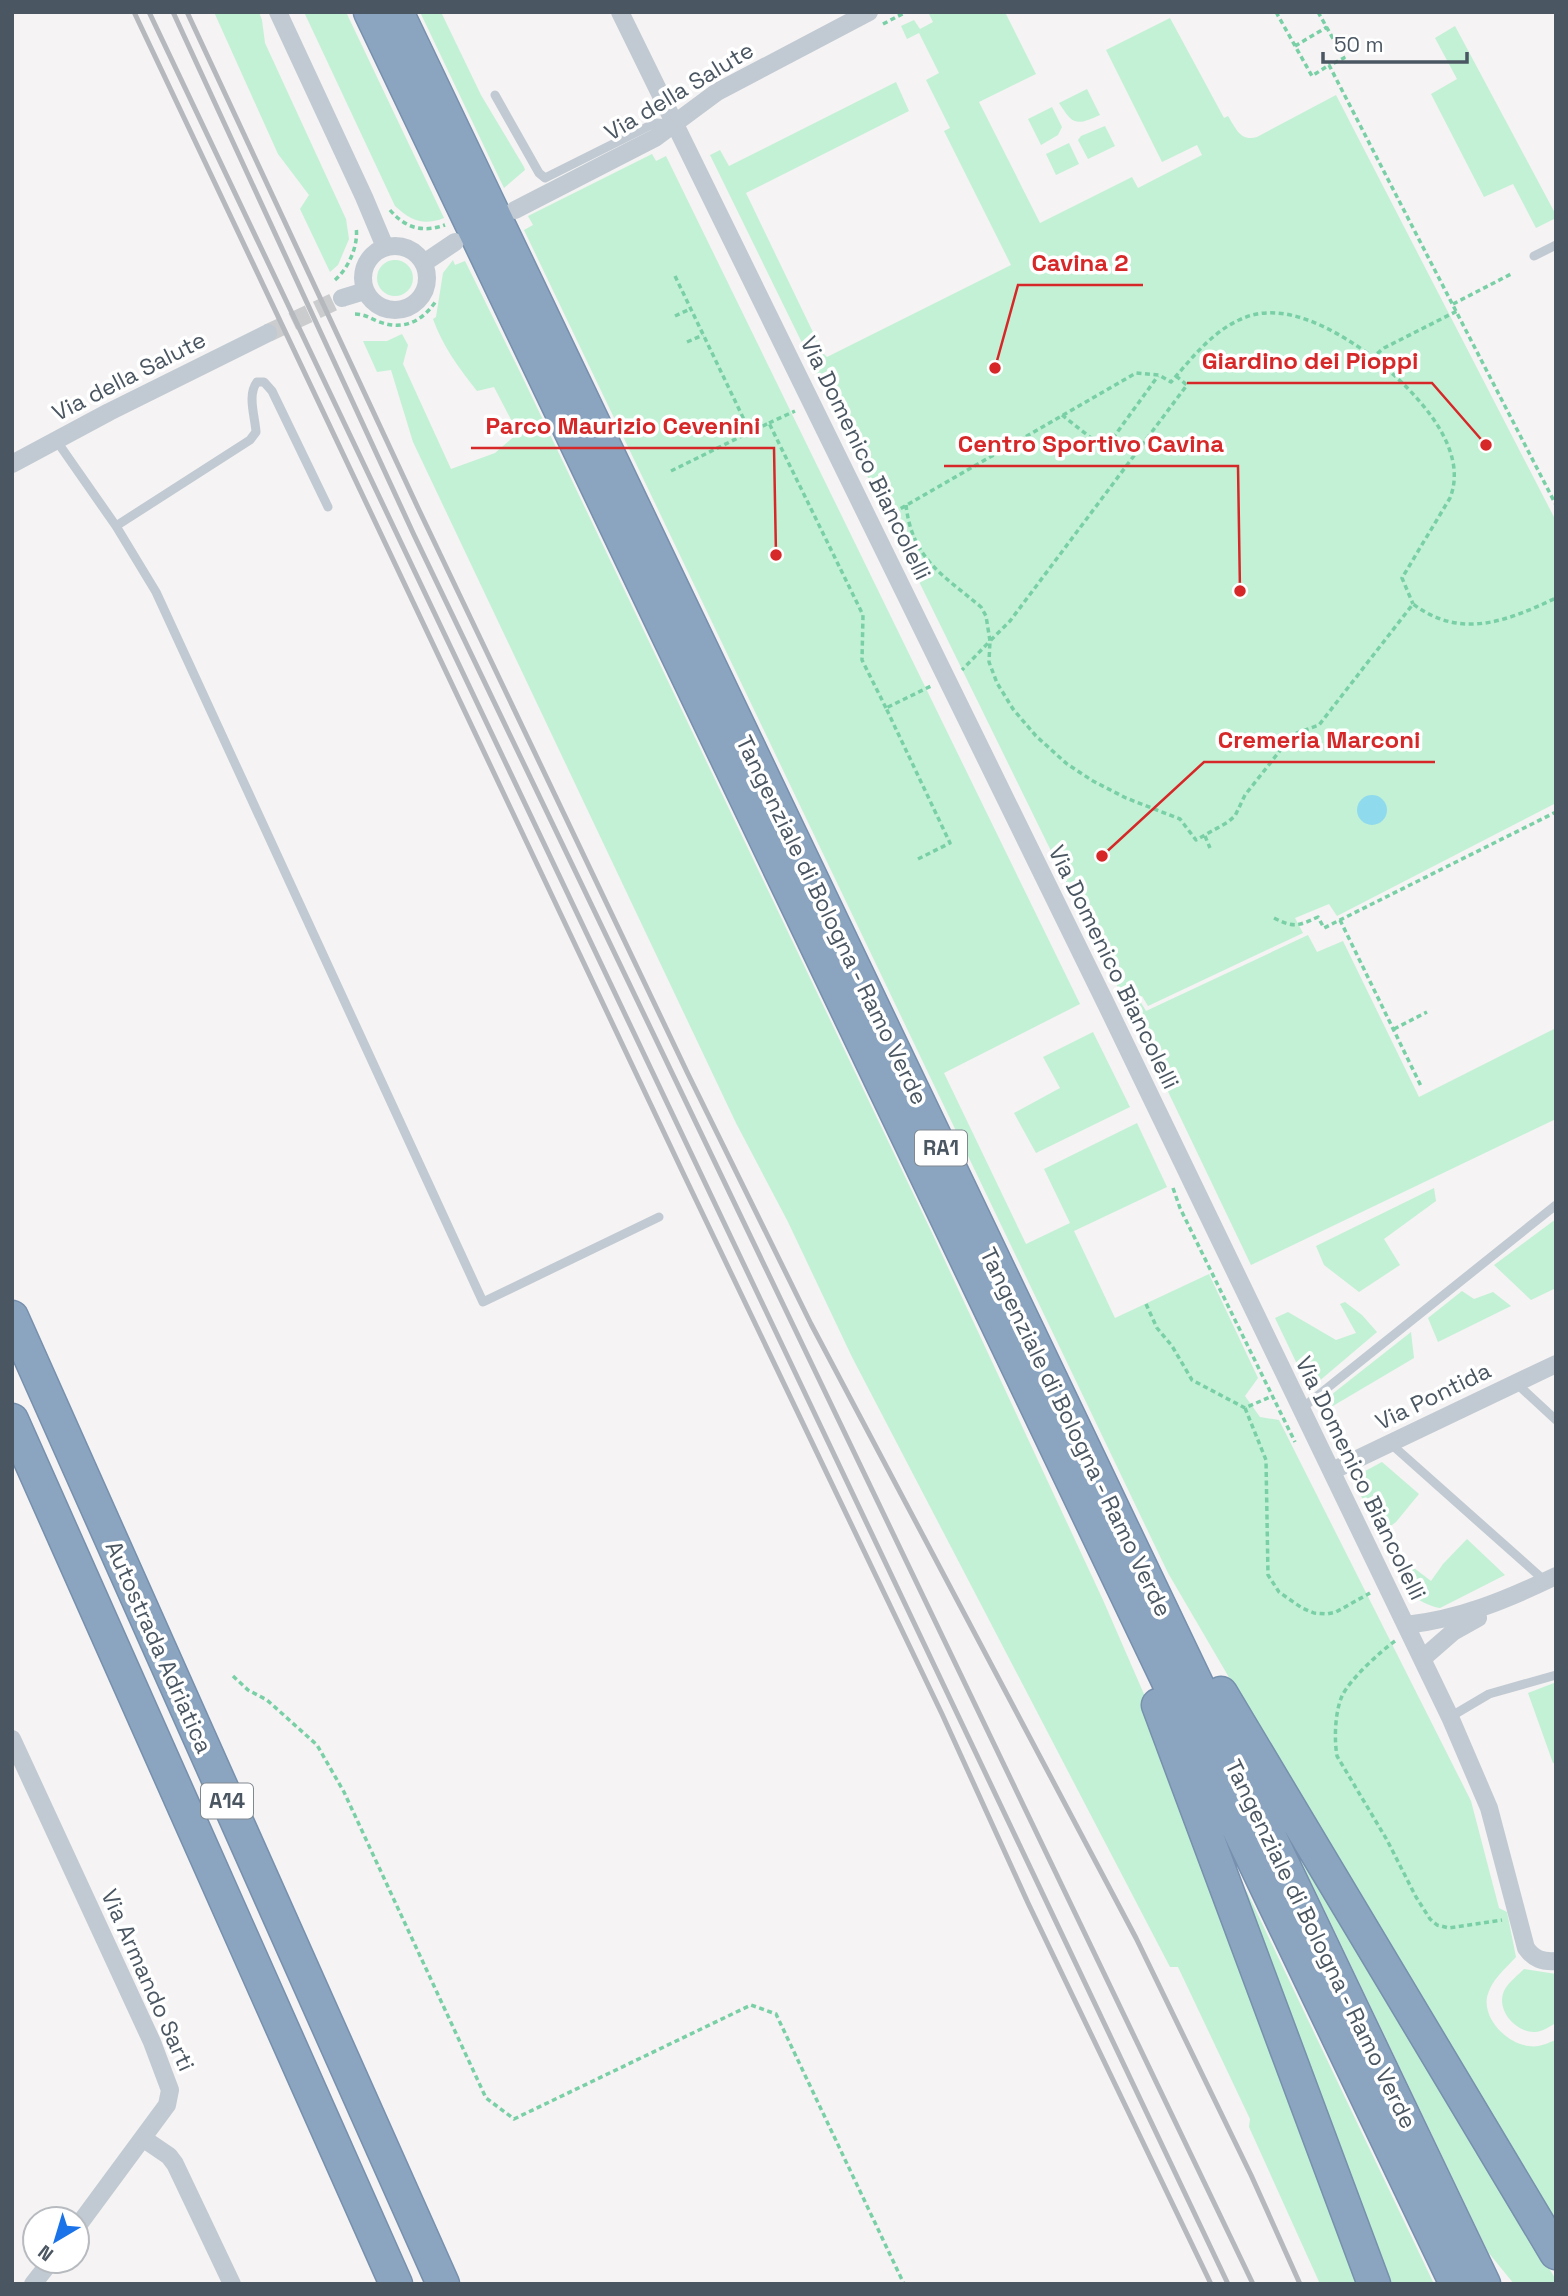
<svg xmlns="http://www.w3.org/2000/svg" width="1568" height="2296" font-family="'Space Grotesk',sans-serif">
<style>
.green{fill:#c3f1d5}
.water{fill:#90daee}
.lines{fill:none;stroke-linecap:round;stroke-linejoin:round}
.street-tunnel{stroke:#caccce;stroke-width:18;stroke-dasharray:18 9;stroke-linecap:butt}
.highway-casing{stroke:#7690ad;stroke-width:35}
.path{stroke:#7ad0a6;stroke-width:3.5;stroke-dasharray:5 3.5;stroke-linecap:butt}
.lane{stroke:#c1cad2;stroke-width:9}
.street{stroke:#c1cad2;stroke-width:18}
.highway{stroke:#8ba5c1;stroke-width:32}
.rail{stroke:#b5b8bd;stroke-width:5}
.labels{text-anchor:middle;stroke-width:7;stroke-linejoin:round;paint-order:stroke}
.shield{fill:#fff;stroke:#808990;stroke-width:2}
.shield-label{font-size:21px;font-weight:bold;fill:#4a5661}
.street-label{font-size:23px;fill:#4a5661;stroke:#fff}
.leader{fill:none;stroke:#d62828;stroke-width:2.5}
.callout-dot{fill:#d62828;stroke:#fff;stroke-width:2.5}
.callout-label{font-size:24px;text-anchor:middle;font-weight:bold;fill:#d62828;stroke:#fff;stroke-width:7;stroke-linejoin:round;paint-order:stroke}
</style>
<rect width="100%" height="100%" fill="#f5f3f3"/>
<!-- green -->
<path class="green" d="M 214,12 L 259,12 L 262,20 L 265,43 L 346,219 L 349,239 L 338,265 L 330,272 L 300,209 L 309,195 L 278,154 Z
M 304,12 L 346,12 L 444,218 C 424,226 411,221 395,206 Z
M 420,12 L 441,12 L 481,95 L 524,167 L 525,170 L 504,188 Z
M 928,12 L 1005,12 L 1036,74 L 979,102 L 1040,223 L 1132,177 L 1138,188 L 1202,155 L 1197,145 L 1162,162 L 1106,50 L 1170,18 L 1224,118 L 1228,116 C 1236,129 1241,142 1257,137 L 1336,95 L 1556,521 L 1556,803 L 1337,916 L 1329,904 L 1295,918 L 1303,933 L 1148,1006 L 1142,996 L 1126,1004 L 710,155 L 720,150 L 729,166 L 896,82 L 909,111 L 746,193 L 823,353 L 827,357 L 1011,265 L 944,131 L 950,128 L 926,80 L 939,73 L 919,33 L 907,39 L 901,26 L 914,20 L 920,29 L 933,22 Z
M 1455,26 L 1556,215 L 1556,218 L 1536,228 L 1513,184 L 1484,197 L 1431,94 L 1457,79 L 1435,38 Z
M 1087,89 L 1100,115 C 1076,126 1073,125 1059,103 Z
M 1052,107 L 1062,127 L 1058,135 L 1041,145 L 1028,119 Z
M 1105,126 L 1115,146 L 1088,159 L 1078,140 L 1081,136 Z
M 1069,143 L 1079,164 L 1056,175 L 1046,154 Z
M 652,154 L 656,161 L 666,156 L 1080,1004 L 944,1073 L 1026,1244 L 1070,1223 L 1044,1169 L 1137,1123 L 1167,1187 L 1074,1231 L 1115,1318 L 1209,1274 L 1258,1378 L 1245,1396 L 1260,1417 L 1279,1420 L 1471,1801 L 1499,1908 L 1507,1912 L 1516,1957 C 1505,1969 1491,1980 1487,1997 C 1483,2020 1508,2044 1529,2046 C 1539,2048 1547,2043 1556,2040 L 1556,2237 L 1168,1573 L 524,230 L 533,225 L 528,216 Z
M 453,260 L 455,265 L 465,261 L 521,374 L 932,1233 L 1103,1600 L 1147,1701 L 1363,2284 L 1320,2284 L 1249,2127 L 1250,2119 L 1178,1967 L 1170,1967 L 852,1357 L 788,1222 L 736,1123 L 413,442 L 391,370 L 377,372 L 363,341 L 387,341 L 402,334 L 408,345 L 403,364 L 451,469 L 495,453 L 518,433 L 494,387 L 477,391 C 459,368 443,347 433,319 L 436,317 L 443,273 Z
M377 278a18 18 0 1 1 36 0a18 18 0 1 1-36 0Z
M 1308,935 L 1317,952 L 1343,941 L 1419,1097 L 1556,1028 L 1556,1119 L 1251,1265 L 1128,1008 L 1140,1001 L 1146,1011 Z
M 1093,1032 L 1130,1107 L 1036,1153 L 1014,1113 L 1060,1088 L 1043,1057 Z
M 1434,1188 L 1436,1201 L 1384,1239 L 1400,1265 L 1359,1292 L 1324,1265 L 1316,1246 Z
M 1556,1219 L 1556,1288 L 1531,1300 L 1494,1265 Z
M 1462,1291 L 1474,1299 L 1493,1292 L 1511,1306 L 1438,1342 L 1428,1318 Z
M 1345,1302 L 1362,1315 L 1377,1332 L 1311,1388 L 1308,1387 L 1275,1318 L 1288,1312 L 1336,1340 L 1356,1333 L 1340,1304 Z
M 1411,1332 L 1414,1358 L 1321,1413 L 1317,1406 Z
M 1382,1462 L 1419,1494 L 1396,1522 L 1380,1534 L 1352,1478 Z
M 1467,1539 L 1505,1575 L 1440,1608 C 1425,1606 1398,1590 1400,1573 L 1410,1565 L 1431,1581 L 1443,1564 Z
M 1554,1683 L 1556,1687 L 1556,1764 L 1553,1763 L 1528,1693 Z
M 1292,1842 L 1475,2143 L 1556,2280 L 1556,2284 L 1514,2284 L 1488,2252 Z
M 1244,1890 L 1247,1892 L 1434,2284 L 1385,2284 L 1240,1891 Z
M 1524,1969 L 1556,1974 L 1556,2023 C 1550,2026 1542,2032 1535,2032 C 1516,2033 1494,2009 1505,1989 C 1509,1982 1518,1975 1524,1969 Z"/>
<!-- water -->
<path class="water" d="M1357 810a15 15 0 1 1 30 0a15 15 0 1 1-30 0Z"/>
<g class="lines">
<!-- street-tunnel -->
<path class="street-tunnel" d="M 268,333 L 342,298"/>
<!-- highway casing -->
<g class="highway-casing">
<path id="highway" d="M 370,12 L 1456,2284
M 397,12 L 1484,2284
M 12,1317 L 443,2284
M 12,1420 L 396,2284
M 1221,1693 L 1556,2253
M 1158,1705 L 1374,2284"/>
</g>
<!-- path -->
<path class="path" d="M 1276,12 L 1312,76 L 1329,65 L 1556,505
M 1318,12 L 1344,58 L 1330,65
M 883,24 L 906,12
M 1295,46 L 1327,27
M 390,210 C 405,228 423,233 445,225
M 675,276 L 750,432 L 769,423 L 863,615 L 862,660 L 886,708
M 335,280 C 349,268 359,244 356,227
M 1453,304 L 1513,273
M 355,314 C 364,314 370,318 377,321 C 402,331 421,323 436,301
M 675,316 L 690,309
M 687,342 L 703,335
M 1373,357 C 1410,387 1471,445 1450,498 L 1402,578 L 1413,604
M 1176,376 L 1187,385 L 1010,621 L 990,641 L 989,662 L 997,683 L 1013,709 L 1036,736 L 1067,764 L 1093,781 L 1126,798 L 1180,819 L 1196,840 L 1228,822 L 1235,816 L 1245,795 L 1290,738 L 1297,733 L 1319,725 L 1413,604 C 1461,640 1507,621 1556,598
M 1062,415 L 1105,449 L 1158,376
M 769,423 L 795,411
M 671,471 L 750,432
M 906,505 C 912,559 943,575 981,607 L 986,616 L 990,641 L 962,670
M 886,517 L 1136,373 L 1159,375 L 1171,382 C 1191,359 1211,333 1239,320 C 1283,298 1337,331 1373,357 L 1384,348 L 1457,311
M 1205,836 L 1210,848
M 918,859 L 950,843 L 886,708 L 931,686
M 1274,918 C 1294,928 1298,926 1318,917 L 1324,928 L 1556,812
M 1340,920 L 1421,1086
M 1394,1029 L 1427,1012
M 1173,1188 L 1180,1208 L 1295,1442
M 1146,1304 L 1157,1328 L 1172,1346 L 1192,1380 L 1245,1408 L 1272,1396
M 1245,1408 L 1266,1460 L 1268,1575 L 1279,1592 L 1302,1608 L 1314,1613 L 1327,1614 L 1336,1612 L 1370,1593
M 1395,1641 C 1380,1652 1350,1679 1342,1696 C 1335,1712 1334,1739 1337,1756 L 1387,1840 L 1416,1897 L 1430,1919 L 1437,1925 L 1449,1928 L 1502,1920
M 233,1676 L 248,1690 L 267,1700 L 317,1745 L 344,1792 L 486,2098 L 514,2119 L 751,2005 L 776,2014 L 904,2284"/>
<!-- lane -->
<path class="lane" d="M 495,95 L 539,173 L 545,178 L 649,126 L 657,123 L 670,124
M 1534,256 L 1556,245
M 56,440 L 116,526 L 156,592 L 483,1302 L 659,1217
M 116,526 L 250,440 L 256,432 C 255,416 247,395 257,382 L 264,382 L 272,391 L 328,507
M 1516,1383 L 1556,1420
M 1301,1409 L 1556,1205
M 1391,1444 L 1545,1581
M 1450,1717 L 1489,1694 L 1556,1675"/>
<!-- street -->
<path class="street" d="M 278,12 L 364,197 L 385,247
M 620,12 L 1107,1006 L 1450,1717 L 1489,1808 L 1526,1948 C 1534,1959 1542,1962 1556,1961
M 515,210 L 655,138 L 717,92 L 869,12
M363 278a32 32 0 1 1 64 0a32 32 0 1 1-64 0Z
M 424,263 L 455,242
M 342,298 L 365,291
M 12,464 L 109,412 L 268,333
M 1332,1471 L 1556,1364
M 1406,1625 C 1460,1619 1506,1600 1556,1576
M 1422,1659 L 1453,1632 L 1478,1618
M 12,1739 L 152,2042 L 170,2090 L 167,2105 L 77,2227
M 144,2139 L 169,2156 L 175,2164 L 232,2284
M 33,2284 L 51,2261"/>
<!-- highway -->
<use href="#highway" class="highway"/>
<!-- rail -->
<path class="rail" d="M 134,12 L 685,1177 L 942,1714 L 1028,1903 L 1211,2284
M 149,12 L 1228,2284
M 173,12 L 414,535 L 1253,2284
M 187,12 L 419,510 L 688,1074 L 811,1324 L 1136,1938 L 1251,2175 L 1300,2284"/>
</g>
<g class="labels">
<!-- shield labels -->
<g class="shield">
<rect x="915" y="1130.5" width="52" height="35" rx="5"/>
<rect x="201" y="1783.5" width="52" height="35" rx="5"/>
</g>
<g class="shield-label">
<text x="941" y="1155">RA1</text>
<text x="227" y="1808">A14</text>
</g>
<!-- street labels -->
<g class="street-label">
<text transform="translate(679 91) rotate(-31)" y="8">Via della Salute</text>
<text transform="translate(129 376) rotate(-27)" y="8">Via della Salute</text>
<text transform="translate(866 458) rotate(64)" y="8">Via Domenico Biancolelli</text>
<text transform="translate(832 920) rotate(64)" y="8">Tangenziale di Bologna - Ramo Verde</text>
<text transform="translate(1114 967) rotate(64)" y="8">Via Domenico Biancolelli</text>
<text transform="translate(1433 1396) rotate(-26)" y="8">Via Pontida</text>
<text transform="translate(1076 1432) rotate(64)" y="8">Tangenziale di Bologna - Ramo Verde</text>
<text transform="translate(1361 1478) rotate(64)" y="8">Via Domenico Biancolelli</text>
<text transform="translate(159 1647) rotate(66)" y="8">Autostrada Adriatica</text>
<text transform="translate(1321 1944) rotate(64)" y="8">Tangenziale di Bologna - Ramo Verde</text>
<text transform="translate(148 1980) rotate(66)" y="8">Via Armando Sarti</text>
</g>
</g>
<!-- callouts -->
<path class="leader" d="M995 368L1018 285H1143M1486 445L1432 383H1187M776 555L774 448H471M1240 591L1238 466H944M1102 856L1204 762H1435"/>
<g class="callout-dot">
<circle cx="995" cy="368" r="7"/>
<circle cx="1486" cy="445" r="7"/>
<circle cx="776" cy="555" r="7"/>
<circle cx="1240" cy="591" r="7"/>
<circle cx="1102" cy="856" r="7"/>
</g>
<g class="callout-label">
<text x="1080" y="271">Cavina 2</text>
<text x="1310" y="369">Giardino dei Pioppi</text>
<text x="623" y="434">Parco Maurizio Cevenini</text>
<text x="1091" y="452">Centro Sportivo Cavina</text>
<text x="1319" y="748">Cremeria Marconi</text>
</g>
<!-- border -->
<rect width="1568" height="2296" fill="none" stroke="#4a5661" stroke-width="28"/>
<!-- north arrow -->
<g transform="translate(56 2240) rotate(218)"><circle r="33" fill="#ffffff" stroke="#b7bbc0" stroke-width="2"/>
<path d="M0-5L12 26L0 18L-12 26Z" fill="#1a73e8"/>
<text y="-10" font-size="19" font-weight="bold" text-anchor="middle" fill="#4a5661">N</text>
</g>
<!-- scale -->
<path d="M1323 52v10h144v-10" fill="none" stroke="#4a5661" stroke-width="3.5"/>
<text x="1334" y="52" font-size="21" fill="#4a5661" stroke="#ffffff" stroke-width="5" paint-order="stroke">50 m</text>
</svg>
